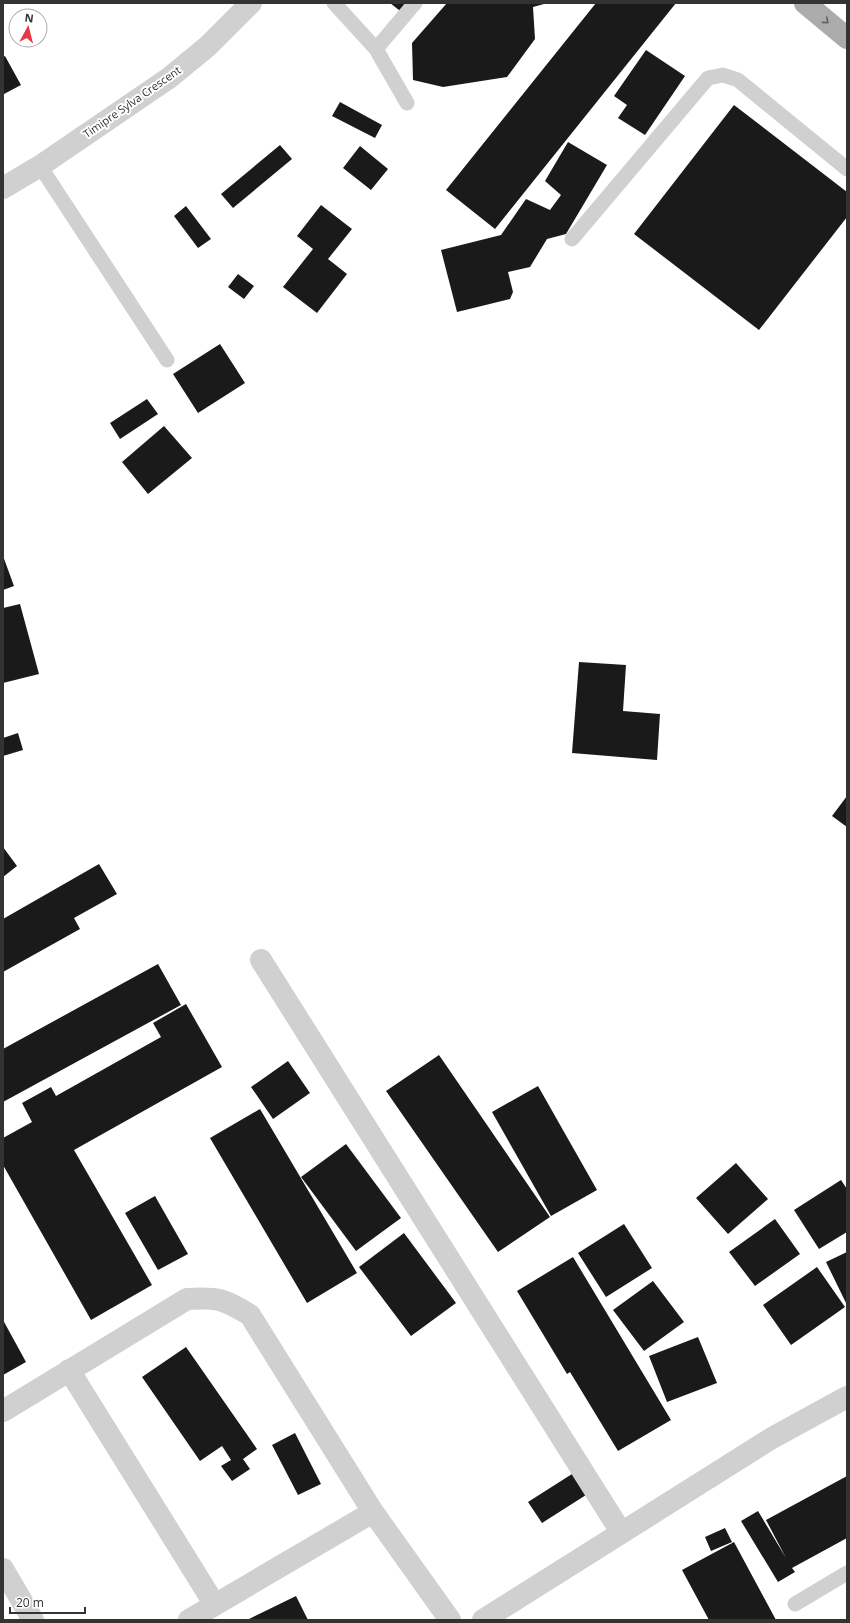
<svg xmlns="http://www.w3.org/2000/svg" width="850" height="1623" font-family="'Open Sans',sans-serif">
<style>
.building{fill:#1a1a1a}
.lines{fill:none;stroke-linecap:round;stroke-linejoin:round}
.service{stroke:#d0d0d0;stroke-width:15}
.minor{stroke:#d0d0d0;stroke-width:22}
.tertiary{stroke:#d0d0d0;stroke-width:22}
.primary{stroke:#ababab;stroke-width:22}
.oneway{stroke:#636363}
.labels{text-anchor:middle;stroke-width:4;stroke-linejoin:round;paint-order:stroke}
.street-label{font-size:11px;fill:#333;stroke:#fff}
</style>
<rect width="100%" height="100%" fill="#fff"/>
<!-- building -->
<path class="building" d="M 390,3 L 413,3 L 404,14 Z
M 447,3 L 544,3 L 544,4 L 533,7 L 535,39 L 507,77 L 443,87 L 413,80 L 412,43 Z
M 596,3 L 676,3 L 495,229 L 446,190 Z
M 646,50 L 685,76 L 645,135 L 618,118 L 627,105 L 614,96 Z
M 5,56 L 21,85 L 4,94 L 3,57 Z
M 340,102 L 382,125 L 375,138 L 332,116 Z
M 734,105 L 847,192 L 847,217 L 759,330 L 634,234 Z
M 568,142 L 607,165 L 566,234 L 547,239 L 530,267 L 508,272 L 513,292 L 510,299 L 457,312 L 441,250 L 501,235 L 526,199 L 550,210 L 561,195 L 545,181 Z
M 280,145 L 292,159 L 233,208 L 221,194 Z
M 360,146 L 388,169 L 371,190 L 343,168 Z
M 321,205 L 352,229 L 328,259 L 347,274 L 317,313 L 283,287 L 313,249 L 297,236 Z
M 186,206 L 211,239 L 198,248 L 174,216 Z
M 238,274 L 254,286 L 244,299 L 228,287 Z
M 220,344 L 245,383 L 198,413 L 173,374 Z
M 147,399 L 158,414 L 120,439 L 110,423 Z
M 164,426 L 192,458 L 148,494 L 122,462 Z
M 3,556 L 14,586 L 3,590 Z
M 20,604 L 39,674 L 3,683 L 3,608 Z
M 579,662 L 626,665 L 623,711 L 660,714 L 657,760 L 572,753 Z
M 18,733 L 23,750 L 3,756 L 3,738 Z
M 847,796 L 847,827 L 832,816 Z
M 3,847 L 17,866 L 3,877 Z
M 99,864 L 117,894 L 74,918 L 80,929 L 3,972 L 3,919 Z
M 158,964 L 181,1005 L 3,1102 L 3,1049 Z
M 186,1004 L 222,1067 L 74,1150 L 152,1285 L 91,1320 L 3,1165 L 3,1138 L 32,1122 L 22,1103 L 51,1087 L 56,1096 L 161,1037 L 153,1023 Z
M 439,1055 L 550,1217 L 498,1252 L 386,1091 Z
M 288,1061 L 310,1093 L 273,1119 L 251,1087 Z
M 538,1086 L 597,1190 L 551,1216 L 492,1112 Z
M 260,1109 L 357,1273 L 307,1303 L 210,1138 Z
M 346,1144 L 401,1218 L 356,1251 L 301,1177 Z
M 736,1163 L 768,1199 L 728,1234 L 696,1198 Z
M 841,1180 L 847,1189 L 847,1232 L 819,1249 L 794,1210 Z
M 155,1196 L 188,1254 L 158,1270 L 125,1213 Z
M 775,1219 L 800,1254 L 755,1286 L 729,1252 Z
M 624,1224 L 652,1268 L 606,1297 L 578,1253 Z
M 404,1233 L 456,1303 L 411,1336 L 359,1267 Z
M 847,1252 L 847,1305 L 826,1262 Z
M 573,1257 L 671,1420 L 618,1451 L 570,1372 L 567,1374 L 517,1291 Z
M 817,1267 L 845,1307 L 791,1345 L 763,1305 Z
M 653,1281 L 684,1322 L 644,1351 L 613,1310 Z
M 3,1320 L 26,1362 L 3,1375 Z
M 698,1337 L 717,1383 L 667,1402 L 649,1356 Z
M 186,1347 L 257,1449 L 243,1459 L 250,1469 L 232,1481 L 221,1466 L 231,1460 L 222,1446 L 200,1461 L 142,1377 Z
M 295,1433 L 321,1484 L 298,1495 L 272,1445 Z
M 572,1474 L 586,1495 L 542,1523 L 528,1502 Z
M 847,1476 L 847,1538 L 792,1568 L 795,1572 L 778,1582 L 741,1521 L 758,1511 L 786,1558 L 766,1520 Z
M 725,1528 L 732,1542 L 711,1551 L 705,1537 Z
M 734,1542 L 776,1620 L 709,1620 L 682,1570 Z
M 296,1596 L 308,1620 L 247,1620 Z"/>
<g class="lines">
<!-- service -->
<path class="service" d="M 334,3 L 376,49 L 407,103
M 376,49 L 415,3
M 40,166 L 167,360
M 572,239 L 708,78 L 723,75 L 738,80 L 847,169
M 795,1604 L 847,1573"/>
<!-- minor -->
<path class="minor" d="M 261,960 L 621,1532
M 69,1370 L 215,1605
M 3,1411 L 187,1299 C 218,1297 224,1299 250,1315 L 373,1512 L 450,1620
M 3,1569 L 33,1620
M 189,1620 L 373,1512
M 483,1620 L 772,1438 L 847,1397"/>
<!-- tertiary -->
<path class="tertiary" d="M 3,188 L 40,166 L 169,78 L 208,46 L 251,3"/>
<!-- primary -->
<path class="primary" d="M 805,3 L 847,38"/>
</g>
<!-- one-way arrows -->
<defs><path id="oneway-chevron" d="M-2-3.5L2.5 0L-2 3.5" fill="none" stroke-width="1.6" stroke-linecap="round" stroke-linejoin="round"/></defs>
<use class="oneway" href="#oneway-chevron" transform="translate(826 21) rotate(40)"/>
<g class="labels">
<!-- street labels -->
<g class="street-label">
<text transform="translate(132 102) rotate(-35)" y="4">Timipre Sylva Crescent</text>
</g>
</g>
<!-- border -->
<rect width="850" height="1623" fill="none" stroke="#333333" stroke-width="8"/>
<!-- north arrow -->
<g transform="translate(28 28) rotate(7)"><circle r="19" fill="#ffffff" stroke="#adadad"/>
<path d="M0-3L7 15L0 10L-7 15Z" fill="#e63946"/>
<text y="-6" font-size="11" font-weight="bold" text-anchor="middle" fill="#333333">N</text>
</g>
<!-- scale -->
<path d="M10 1607v6h75v-6" fill="none" stroke="#333333" stroke-width="2"/>
<text x="16" y="1607" font-size="12" fill="#333333" stroke="#ffffff" stroke-width="3" paint-order="stroke">20 m</text>
</svg>
